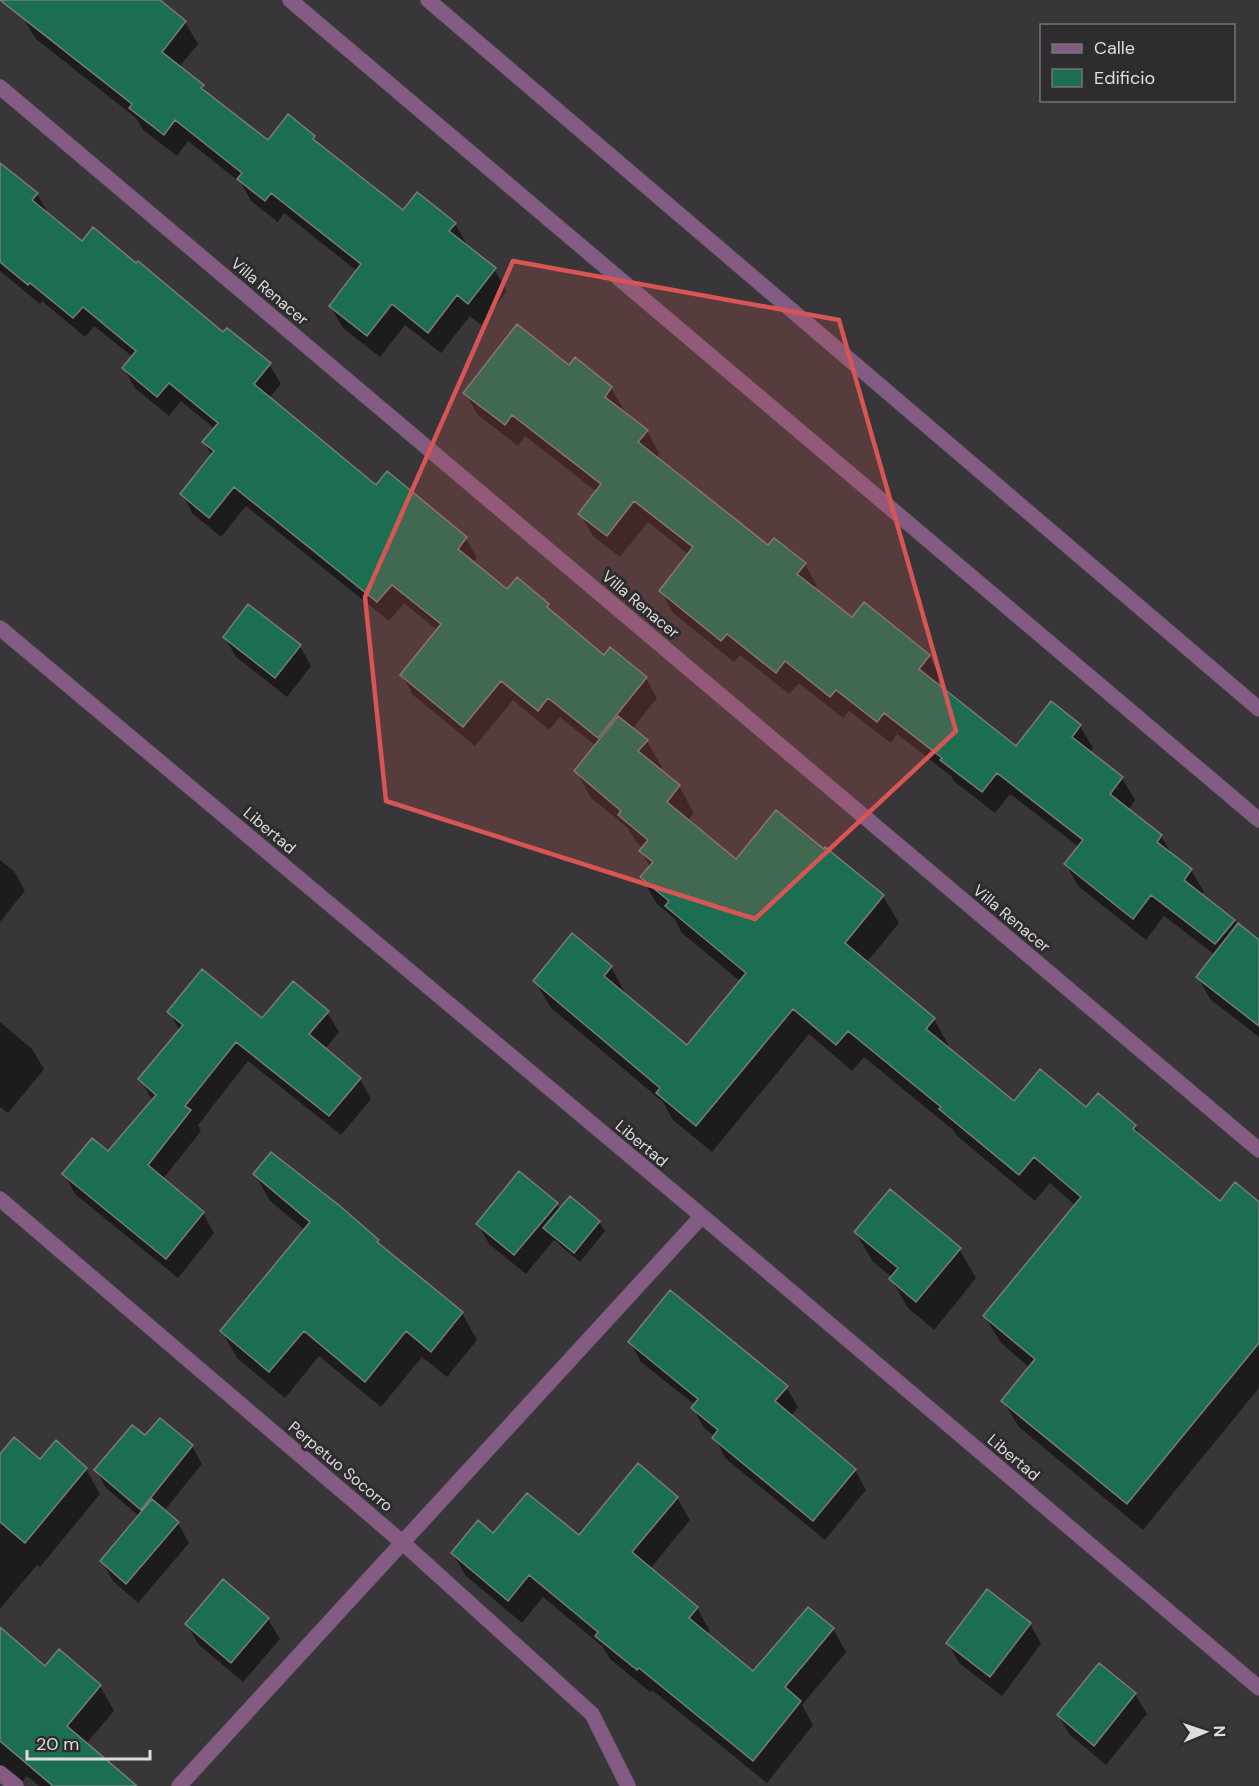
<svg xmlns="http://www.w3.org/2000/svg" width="1259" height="1786" font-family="'DM Sans',sans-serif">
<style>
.shadow{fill:#0007}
.building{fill:#1c6e51;stroke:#797c7a;stroke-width:1.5}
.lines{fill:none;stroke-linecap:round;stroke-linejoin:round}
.minor-casing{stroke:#565456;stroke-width:16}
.minor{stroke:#835b83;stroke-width:15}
.marked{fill:#d85556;fill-opacity:0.2;stroke:#d85556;stroke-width:4.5;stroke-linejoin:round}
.labels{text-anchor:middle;stroke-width:6;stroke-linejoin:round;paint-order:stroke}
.street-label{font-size:16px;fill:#deddde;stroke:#2e2c2e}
</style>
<rect width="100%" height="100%" fill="#383638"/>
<!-- shadow -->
<path class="shadow" d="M 37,0 L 157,0 L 185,22 L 198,44 L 179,67 L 202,86 L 208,95 L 268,142 L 314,137 L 319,146 L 404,212 L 455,224 L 467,245 L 494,269 L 507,291 L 481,325 L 470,316 L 441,353 L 405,325 L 380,357 L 343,328 L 330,306 L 357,271 L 284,213 L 278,222 L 251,201 L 241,183 L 188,141 L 177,156 L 143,130 L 136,118 L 36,39 L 23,18 Z
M 0,165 L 37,194 L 48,213 L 82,243 L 269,364 L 281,384 L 269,398 L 376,487 L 466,538 L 477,558 L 473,563 L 507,591 L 548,605 L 553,615 L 604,657 L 646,678 L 657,698 L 632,729 L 647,741 L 662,767 L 660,770 L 679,786 L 694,813 L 688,821 L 736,861 L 824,851 L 825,849 L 883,896 L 899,923 L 866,963 L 934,1019 L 949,1046 L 947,1048 L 1014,1103 L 1086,1109 L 1135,1126 L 1143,1139 L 1220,1203 L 1259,1204 L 1259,1388 L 1143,1530 L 1019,1427 L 1003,1401 L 1030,1368 L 1001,1343 L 985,1317 L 1076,1206 L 1050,1183 L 1035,1201 L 957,1136 L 953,1130 L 864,1057 L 852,1071 L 809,1034 L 712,1152 L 673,1120 L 663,1102 L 551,1008 L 535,981 L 611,967 L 626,994 L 625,996 L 688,1047 L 741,982 L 682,933 L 674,918 L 657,904 L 641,877 L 650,867 L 641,851 L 643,848 L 636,842 L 628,828 L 591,798 L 576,771 L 596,746 L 560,717 L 549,730 L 513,700 L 475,746 L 413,695 L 402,675 L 437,630 L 404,603 L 389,621 L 246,506 L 221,537 L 193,514 L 182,494 L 212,456 L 204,442 L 215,429 L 181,401 L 169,416 L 135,388 L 124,368 L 133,357 L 94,326 L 85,337 L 42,301 L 40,304 L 0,271 Z
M 569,367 L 611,388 L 624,410 L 622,412 L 647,431 L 659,453 L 656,458 L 768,548 L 805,564 L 817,586 L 814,590 L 852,619 L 929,656 L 941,678 L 936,685 L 1017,748 L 1080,726 L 1093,748 L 1089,753 L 1122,778 L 1135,800 L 1128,810 L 1161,836 L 1173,856 L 1191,870 L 1204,892 L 1201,895 L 1259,940 L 1259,1037 L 1210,999 L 1198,977 L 1215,955 L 1164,916 L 1146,940 L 1078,886 L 1066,864 L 1079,847 L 1010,794 L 995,813 L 955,782 L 951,776 L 897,734 L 891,743 L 849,711 L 843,718 L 799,683 L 789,694 L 740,655 L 734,662 L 673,613 L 661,591 L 689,555 L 648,522 L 620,557 L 593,536 L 580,514 L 597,492 L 525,436 L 518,446 L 478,415 L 465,393 Z
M 225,638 L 300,646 L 311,666 L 287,697 L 236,657 Z
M 0,860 L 14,871 L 25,891 L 0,922 Z
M 169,1012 L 263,1020 L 327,1012 L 339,1032 L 325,1049 L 360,1079 L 371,1099 L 341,1135 L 248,1061 L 198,1125 L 201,1131 L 163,1179 L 203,1213 L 214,1233 L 178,1278 L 75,1194 L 64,1174 L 109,1153 L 153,1101 L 140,1079 L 180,1031 Z
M 0,1022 L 32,1049 L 44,1069 L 8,1113 L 0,1107 Z
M 255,1174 L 378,1241 L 381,1247 L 462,1313 L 477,1340 L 447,1377 L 422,1357 L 381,1407 L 319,1356 L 285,1398 L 237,1358 L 222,1331 L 305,1230 L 270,1201 Z
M 556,1203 L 560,1210 L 599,1222 L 605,1231 L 580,1262 L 554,1240 L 526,1274 L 489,1244 L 478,1224 Z
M 856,1233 L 959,1249 L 976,1278 L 934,1330 L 908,1308 L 891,1279 L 892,1277 L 873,1262 Z
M 630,1342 L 786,1387 L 798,1407 L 791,1416 L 855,1470 L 866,1490 L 825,1540 L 725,1458 L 715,1437 L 704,1428 L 693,1408 L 695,1405 L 641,1362 Z
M 160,1420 L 192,1446 L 202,1464 L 164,1511 L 178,1523 L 189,1543 L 138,1603 L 113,1581 L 102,1562 L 140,1517 L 106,1488 L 96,1470 L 145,1438 Z
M 0,1456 L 86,1469 L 100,1494 L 40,1567 L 37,1565 L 0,1609 Z
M 677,1498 L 690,1520 L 650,1569 L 697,1608 L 710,1631 L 707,1634 L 753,1673 L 833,1629 L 846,1652 L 802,1705 L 813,1725 L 767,1783 L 652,1690 L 650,1692 L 610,1659 L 603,1647 L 543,1597 L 522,1623 L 466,1576 L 453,1554 L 494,1535 L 579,1537 Z
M 223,1581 L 268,1619 L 280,1639 L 243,1682 L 198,1644 L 187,1624 Z
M 1030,1624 L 1041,1644 L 1002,1696 L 959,1663 L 948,1643 Z
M 0,1629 L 45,1668 L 100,1686 L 114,1711 L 86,1744 L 135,1786 L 39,1786 L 27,1776 L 19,1786 L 0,1775 Z
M 1099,1665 L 1135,1694 L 1147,1714 L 1106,1765 L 1070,1735 L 1058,1715 Z"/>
<!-- building -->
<path class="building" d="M 0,0 L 160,0 L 186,21 L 162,52 L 204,85 L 201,88 L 268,140 L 288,114 L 315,136 L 313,139 L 403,210 L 417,192 L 456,223 L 449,231 L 496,268 L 468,304 L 457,295 L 428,333 L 392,304 L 367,336 L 329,306 L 361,264 L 271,193 L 265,201 L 237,179 L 242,173 L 175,120 L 164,135 L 129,108 L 132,104 Z
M 0,163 L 38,193 L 32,200 L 82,241 L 93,227 L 136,263 L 138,261 L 223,332 L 227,328 L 271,363 L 254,384 L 376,485 L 387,471 L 467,537 L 458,549 L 507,589 L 517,577 L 549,604 L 547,607 L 604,655 L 610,647 L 647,677 L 598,738 L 548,698 L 538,711 L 501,681 L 463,727 L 400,675 L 441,624 L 392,585 L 377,602 L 234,487 L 209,518 L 180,494 L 214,451 L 202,442 L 218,423 L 169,383 L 157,397 L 122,368 L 136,351 L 83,307 L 73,318 L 30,283 L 28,285 L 0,262 Z
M 517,324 L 569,365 L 575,357 L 612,387 L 605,397 L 648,430 L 638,442 L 768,545 L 774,538 L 806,563 L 797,574 L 852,617 L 864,602 L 930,655 L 919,669 L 1016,746 L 1051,701 L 1081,725 L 1072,737 L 1123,777 L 1110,794 L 1162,835 L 1157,842 L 1192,869 L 1184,880 L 1235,920 L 1215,944 L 1151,895 L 1133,919 L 1064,864 L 1083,840 L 997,773 L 982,792 L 940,760 L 942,758 L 884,713 L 877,722 L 836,690 L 830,697 L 785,661 L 776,673 L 727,634 L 721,641 L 659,591 L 693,547 L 634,501 L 607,536 L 578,514 L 601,484 L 512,415 L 505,425 L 463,393 Z
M 248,604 L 301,645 L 275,678 L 223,637 Z
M 618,716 L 648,740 L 638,751 L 680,785 L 667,802 L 736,859 L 776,810 L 824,849 L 825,847 L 884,895 L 845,943 L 935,1018 L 926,1029 L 1014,1101 L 1040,1069 L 1086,1107 L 1098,1093 L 1136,1125 L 1133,1129 L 1220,1201 L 1235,1182 L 1259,1202 L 1259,1343 L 1127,1504 L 1001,1401 L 1035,1359 L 983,1316 L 1081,1197 L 1034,1157 L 1019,1175 L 939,1109 L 941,1107 L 848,1031 L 836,1045 L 793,1009 L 696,1126 L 656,1093 L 660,1088 L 533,981 L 572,933 L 612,966 L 604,976 L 687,1045 L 746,973 L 665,906 L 669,901 L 640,877 L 653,862 L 639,851 L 648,840 L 618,815 L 621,811 L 574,771 Z
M 1238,923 L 1259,940 L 1259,1026 L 1196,977 Z
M 202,969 L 262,1018 L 293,981 L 329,1011 L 309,1034 L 361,1078 L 329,1116 L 236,1042 L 185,1106 L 191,1110 L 148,1165 L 204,1212 L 166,1259 L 62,1174 L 92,1138 L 108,1151 L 156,1095 L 138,1079 L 183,1025 L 167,1012 Z
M 271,1152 L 340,1206 L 379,1240 L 377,1242 L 463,1312 L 431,1352 L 406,1331 L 365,1382 L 304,1331 L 269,1372 L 220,1331 L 310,1222 L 253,1174 Z
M 519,1171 L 558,1203 L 514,1255 L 476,1224 Z
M 890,1189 L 961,1248 L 916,1302 L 889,1279 L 898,1268 L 854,1232 Z
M 570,1196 L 600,1221 L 574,1253 L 543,1228 Z
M 670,1290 L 788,1386 L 775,1401 L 856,1469 L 813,1521 L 712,1438 L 718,1430 L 691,1408 L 698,1399 L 628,1342 Z
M 160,1418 L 193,1445 L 141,1510 L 94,1470 L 132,1425 L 145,1435 Z
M 14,1437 L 40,1459 L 56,1440 L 87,1468 L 25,1543 L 0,1522 L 0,1454 Z
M 638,1463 L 678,1497 L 632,1552 L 698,1607 L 689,1618 L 753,1671 L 808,1607 L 834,1628 L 785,1687 L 801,1701 L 753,1761 L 639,1668 L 637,1670 L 595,1636 L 598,1632 L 529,1575 L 508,1601 L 451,1553 L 478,1520 L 493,1533 L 527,1493 L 579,1535 Z
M 152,1499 L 179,1522 L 126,1584 L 100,1561 Z
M 223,1579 L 269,1618 L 231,1663 L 185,1624 Z
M 987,1589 L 1031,1623 L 990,1677 L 946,1643 Z
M 0,1627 L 45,1666 L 59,1649 L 101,1685 L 67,1726 L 137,1786 L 53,1786 L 0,1741 Z
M 1099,1663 L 1136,1693 L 1094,1746 L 1057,1715 Z"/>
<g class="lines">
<!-- minor casing -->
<g class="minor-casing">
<path id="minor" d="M 290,0 L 1259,820
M 428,0 L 1259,709
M 0,87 L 1259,1150
M 0,628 L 702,1216 L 1259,1688
M 0,1199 L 403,1543 L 592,1714 L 628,1786
M 0,1773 L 16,1786
M 179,1786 L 702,1216"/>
</g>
<!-- minor -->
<use href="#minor" class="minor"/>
</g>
<!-- marked area -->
<path class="marked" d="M 513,261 L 839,320 L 956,731 L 755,919 L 386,801 L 365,597 Z"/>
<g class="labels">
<!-- street labels -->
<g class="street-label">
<text transform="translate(270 291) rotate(40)" y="6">Villa Renacer</text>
<text transform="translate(641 604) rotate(40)" y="6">Villa Renacer</text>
<text transform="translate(270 830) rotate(40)" y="6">Libertad</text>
<text transform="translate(1012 918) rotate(40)" y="6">Villa Renacer</text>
<text transform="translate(642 1143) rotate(40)" y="6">Libertad</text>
<text transform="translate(1014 1457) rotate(40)" y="6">Libertad</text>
<text transform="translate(341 1466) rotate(40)" y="6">Perpetuo Socorro</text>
</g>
</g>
<!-- legend -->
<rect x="1040" y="24" width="195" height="78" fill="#2e2c2e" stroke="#747374" stroke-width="1.5"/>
<rect x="1052" y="44" width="30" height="9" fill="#835b83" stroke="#747374" stroke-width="1.5"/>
<text x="1094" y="54" font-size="18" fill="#deddde">Calle</text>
<rect x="1052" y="69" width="30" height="18" fill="#1c6e51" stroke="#747374" stroke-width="1.5"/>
<text x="1094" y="84" font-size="18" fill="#deddde">Edificio</text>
<!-- north arrow -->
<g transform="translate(1205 1732) rotate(88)" stroke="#2e2c2e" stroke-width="4.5" paint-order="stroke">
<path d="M0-4.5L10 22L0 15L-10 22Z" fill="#deddde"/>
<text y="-9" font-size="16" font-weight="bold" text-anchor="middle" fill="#deddde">N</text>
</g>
<!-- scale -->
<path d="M27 1750v9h123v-9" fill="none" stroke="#deddde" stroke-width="3"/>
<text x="36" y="1750" font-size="18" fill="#deddde" stroke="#2e2c2e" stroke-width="4.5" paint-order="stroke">20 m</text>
</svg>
